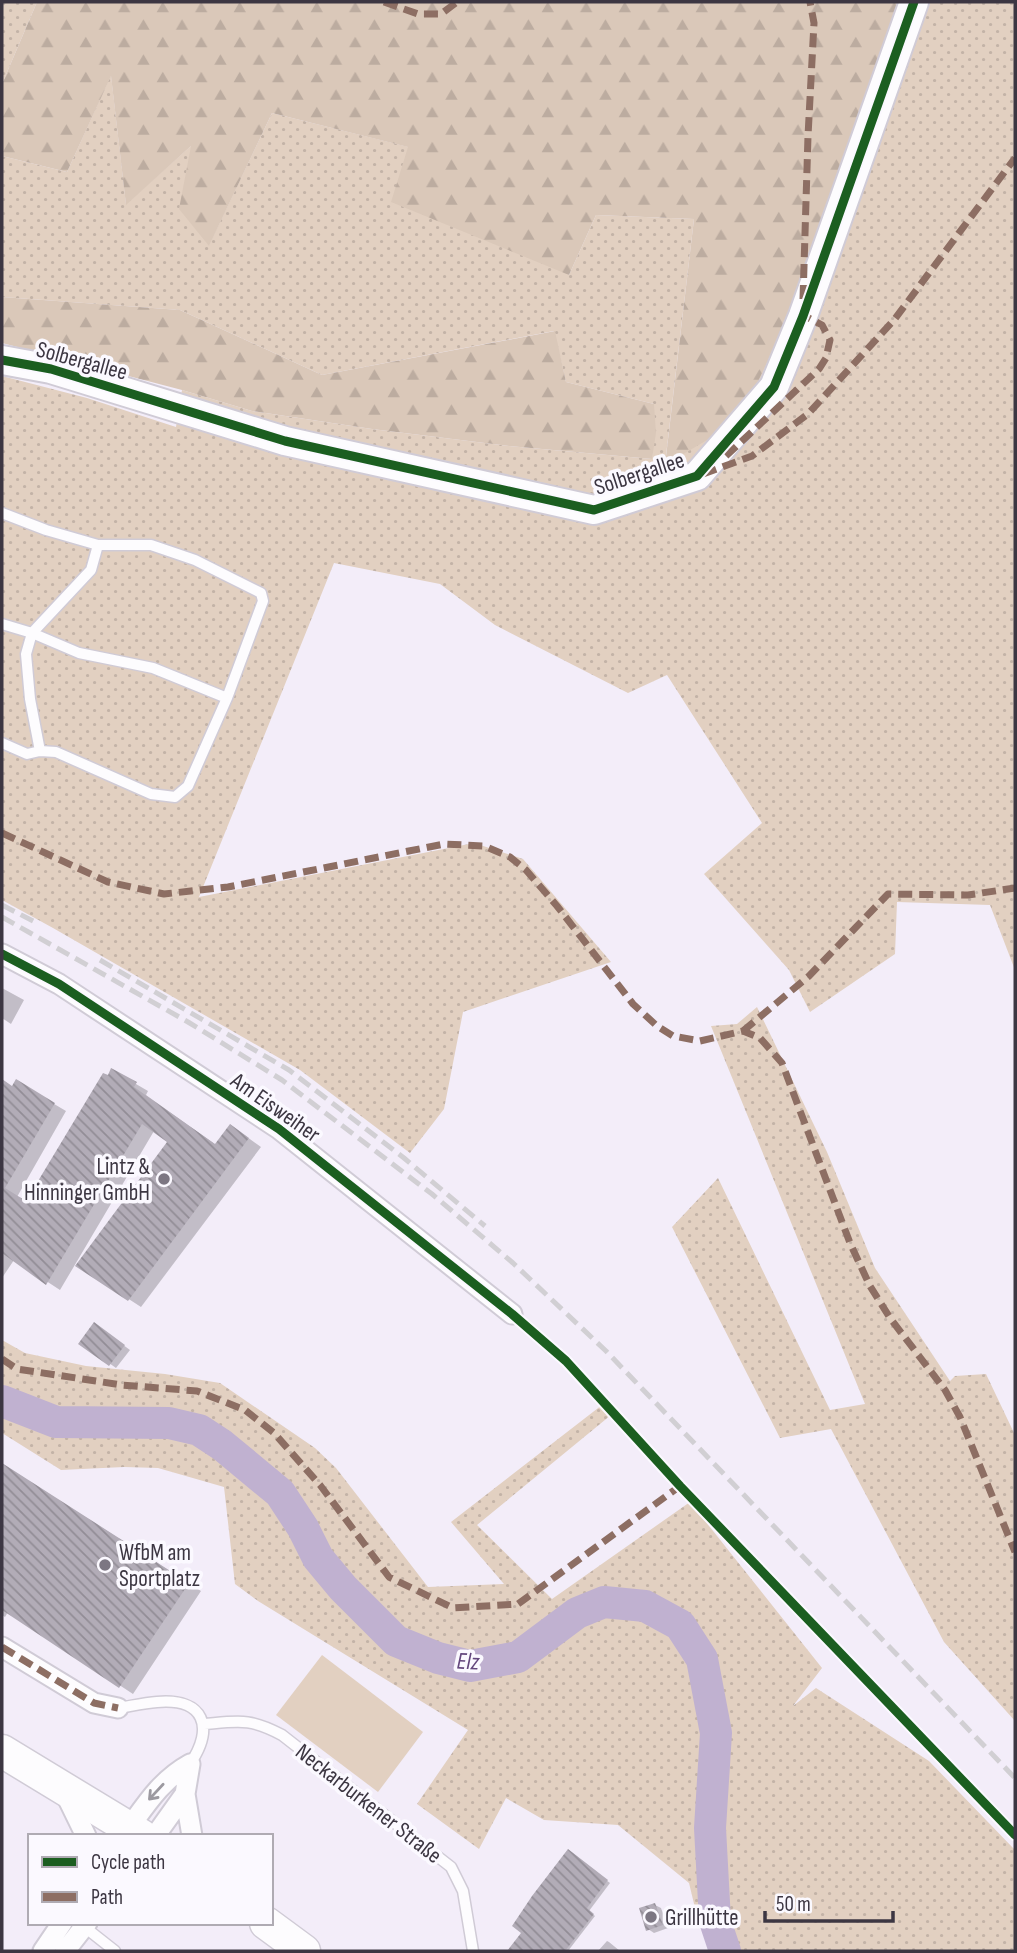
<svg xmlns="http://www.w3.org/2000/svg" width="1017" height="1953" font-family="'Sofia Sans Condensed',sans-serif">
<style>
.grass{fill:url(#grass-dots)}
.forest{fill:url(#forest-firs)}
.pitch{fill:#e2d0c1}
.shadow{fill:#0003}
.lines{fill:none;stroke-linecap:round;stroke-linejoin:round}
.river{stroke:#c0b1d0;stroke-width:32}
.building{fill:url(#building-back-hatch)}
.lane-casing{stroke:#d0cbd6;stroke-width:13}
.street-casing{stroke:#d0cbd6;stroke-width:23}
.secondary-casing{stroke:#d0cbd6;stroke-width:32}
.primary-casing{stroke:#d0cbd6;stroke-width:35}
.lane{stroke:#fdfcfe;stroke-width:10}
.street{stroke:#fdfcfe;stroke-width:19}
.secondary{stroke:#fdfcfe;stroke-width:28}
.primary{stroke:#fdfcfe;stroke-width:32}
.rail{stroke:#d1cfd3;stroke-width:5;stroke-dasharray:14 7;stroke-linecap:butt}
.quiet{stroke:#8d6e63;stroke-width:7;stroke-dasharray:14 7;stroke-linecap:butt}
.cycleway-casing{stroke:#fbf9ff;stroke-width:13}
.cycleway{stroke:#1b5e20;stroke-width:9}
.oneway{stroke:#9c99a0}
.poi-dot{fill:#7c7682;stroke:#fbf9ff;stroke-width:2.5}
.labels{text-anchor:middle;stroke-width:7;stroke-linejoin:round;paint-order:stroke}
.street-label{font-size:23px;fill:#3c3642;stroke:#fbf9ff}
.poi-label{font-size:23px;fill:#3c3642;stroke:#fbf9ff;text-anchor:start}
.water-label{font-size:24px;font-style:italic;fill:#64477d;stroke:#fbf9ff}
</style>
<defs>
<pattern id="grass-dots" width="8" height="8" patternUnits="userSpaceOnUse" patternTransform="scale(1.75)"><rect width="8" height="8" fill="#e2d0c1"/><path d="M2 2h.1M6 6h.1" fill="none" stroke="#c3b3a7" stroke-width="1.8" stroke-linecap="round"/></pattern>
<pattern id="forest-firs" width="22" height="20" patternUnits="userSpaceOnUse" patternTransform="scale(1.75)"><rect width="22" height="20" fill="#dac8b9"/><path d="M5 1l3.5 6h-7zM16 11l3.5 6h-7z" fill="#bcaca0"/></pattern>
<pattern id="building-back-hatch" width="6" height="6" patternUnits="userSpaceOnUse" patternTransform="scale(1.75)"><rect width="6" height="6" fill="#b2acb7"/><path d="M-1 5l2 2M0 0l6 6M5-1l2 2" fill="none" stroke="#928d96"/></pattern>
</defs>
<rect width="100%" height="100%" fill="#f3edf9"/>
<!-- grass -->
<path class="grass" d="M 2,2 L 37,2 L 2,84 Z
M 899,2 L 1015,2 L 1015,970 L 990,905 L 897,902 L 895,954 L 810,1012 L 789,970 L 704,874 L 762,823 L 667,675 L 628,693 L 495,625 L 440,584 L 334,563 L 199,897 L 474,843 L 523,859 L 611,962 L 463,1012 L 444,1109 L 410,1153 L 300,1070 L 53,928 L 2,900 L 2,376 L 87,398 L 176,427 L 182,390 L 252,411 L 372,429 L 509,446 L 652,459 L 654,404 L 566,382 L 554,331 L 322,375 L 180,310 L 2,297 L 2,156 L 67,172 L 111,75 L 126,204 L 192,145 L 209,245 L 272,113 L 409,147 L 569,275 L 596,215 L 694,219 L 665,464 Z
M 757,1007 L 827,1152 L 875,1268 L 950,1381 L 955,1376 L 986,1374 L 1015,1435 L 1015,1721 L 944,1642 L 831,1429 L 780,1438 L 672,1227 L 718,1178 L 830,1410 L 865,1404 L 711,1026 L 737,1024 Z
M 2,1340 L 25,1353 L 86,1366 L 165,1374 L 220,1383 L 315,1448 L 336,1468 L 428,1587 L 504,1584 L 451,1522 L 602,1405 L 611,1415 L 477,1525 L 552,1599 L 690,1502 L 822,1668 L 793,1706 L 816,1688 L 929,1761 L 1015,1850 L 1015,1951 L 723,1951 L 696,1912 L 689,1883 L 618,1825 L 544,1820 L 506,1798 L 479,1849 L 417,1804 L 468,1730 L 258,1601 L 235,1584 L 224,1487 L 158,1468 L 124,1467 L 61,1470 L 2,1433 Z"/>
<!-- forest -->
<path class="forest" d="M 37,2 L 899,2 L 784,327 L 739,421 L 665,465 L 694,219 L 596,215 L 569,275 L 391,202 L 408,147 L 272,113 L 209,246 L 179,209 L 191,146 L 126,205 L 111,76 L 67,172 L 2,156 L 2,84 Z
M 2,297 L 180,310 L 322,375 L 555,331 L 566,382 L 654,404 L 656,433 L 652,459 L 509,446 L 372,429 L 252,411 L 182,390 L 2,343 Z"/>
<!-- pitch -->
<path class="pitch" d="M 322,1655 L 423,1732 L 378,1792 L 276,1715 Z"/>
<!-- shadow -->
<path class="shadow" d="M 2,988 L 24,1000 L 11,1024 L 2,1018 Z
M 112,1070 L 148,1091 L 146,1095 L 216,1145 L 243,1134 L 261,1147 L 141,1307 L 78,1266 L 170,1141 L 154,1131 L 60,1290 L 14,1260 L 2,1278 L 2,1083 L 3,1082 L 13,1088 L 17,1082 L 66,1111 L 17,1197 L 27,1203 L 109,1077 Z
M 100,1328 L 130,1350 L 116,1368 L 81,1343 Z
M 2,1464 L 201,1591 L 133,1694 L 8,1612 L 5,1617 L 2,1615 Z
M 568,1851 L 610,1883 L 589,1911 L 595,1916 L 568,1951 L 509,1951 L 523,1932 Z
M 655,1905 L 661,1908 L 668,1928 L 654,1933 L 648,1929 Z
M 607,1941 L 609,1942 L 620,1951 L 598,1951 Z"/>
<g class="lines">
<!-- river -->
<path class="river" d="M 2,1401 L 56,1422 L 169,1423 L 199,1430 L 222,1445 L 280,1493 L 303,1528 L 318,1558 L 343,1588 L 396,1641 L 438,1658 L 470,1666 L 518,1657 L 577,1613 L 604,1602 L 645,1606 L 680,1625 L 702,1659 L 716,1733 L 710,1828 L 715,1921 L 725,1951"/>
</g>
<!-- building -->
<path class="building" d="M 111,1068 L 137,1082 L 134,1087 L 215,1144 L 230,1124 L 249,1138 L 128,1301 L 75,1266 L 167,1142 L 142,1124 L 46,1285 L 2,1253 L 2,1079 L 12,1086 L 16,1079 L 55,1103 L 5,1188 L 26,1201 L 103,1073 L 108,1075 Z
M 94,1322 L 125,1345 L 109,1366 L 78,1344 Z
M 2,1463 L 189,1583 L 119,1688 L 2,1610 Z
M 568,1849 L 608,1880 L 587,1908 L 594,1914 L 565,1951 L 507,1951 L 521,1933 L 512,1926 L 532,1896 Z
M 655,1903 L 663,1925 L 646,1931 L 639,1908 Z"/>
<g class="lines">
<!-- lane casing -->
<g class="lane-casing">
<path id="lane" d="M 2,513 L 46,530 L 98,545 L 151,545 L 195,560 L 261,593 L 263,601 L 227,698 L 188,786 L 175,797 L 151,794 L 56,752 L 40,751 L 30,699 L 26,654 L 32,633 L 91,570 L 98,545
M 2,624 L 32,633 L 79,653 L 153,668 L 227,698
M 2,743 L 27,754 L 40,751
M 118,1708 C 131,1706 144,1703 157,1702 C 204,1698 215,1727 190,1764
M 204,1724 C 240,1721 250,1718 282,1735 L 451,1867 L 463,1891 L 473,1951
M 82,1925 L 115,1951"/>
</g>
<!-- street casing -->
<g class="street-casing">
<path id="street" d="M 2,954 L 59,984 L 279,1129 L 512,1314
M 2,1647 L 94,1703 L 118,1708
M 185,1794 L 192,1836
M 66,1795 L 86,1836
M 123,1836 C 144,1808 159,1781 190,1764
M 155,1836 L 185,1794 L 190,1764
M 43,1951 L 62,1923
M 65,1951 L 87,1923"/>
</g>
<!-- secondary casing -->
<g class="secondary-casing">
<path id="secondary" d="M 2,360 L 51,369 L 285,441 L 594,510 L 697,476 L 774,387 L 803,316 L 914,2"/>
</g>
<!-- primary casing -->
<g class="primary-casing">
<path id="primary" d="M 2,1751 L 142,1836
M 266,1923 L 304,1951"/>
</g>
<!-- lane -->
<use href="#lane" class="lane"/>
<!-- street -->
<use href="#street" class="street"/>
<!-- secondary -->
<use href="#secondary" class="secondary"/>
<!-- primary -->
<use href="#primary" class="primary"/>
<!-- rail -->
<path class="rail" d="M 2,905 L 37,923
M 2,917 L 188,1022 L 282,1080 L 432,1194 L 513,1263 L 606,1351 L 1015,1778
M 100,960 L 289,1070 L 404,1158 L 485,1226"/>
<!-- quiet -->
<path class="quiet" d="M 384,2 L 418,14 L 441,14 L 457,2
M 803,299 L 808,136 L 814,23 L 810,2
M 726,456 L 819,369 L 826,358 L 830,340 L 822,325 L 803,315
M 703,474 L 752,456 L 808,414 L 894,320 L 1015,158
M 2,833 L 108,882 L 164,894 L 228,887 L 444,844 L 484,846 L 510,857 L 526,870 L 557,906 L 633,1004 L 657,1026 L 673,1036 L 700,1041 L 743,1031 L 760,1038 L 782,1063 L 850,1243 L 870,1286 L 890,1318 L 945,1390 L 960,1417 L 1015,1552
M 743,1031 L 809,976 L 888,894 L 968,895 L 1015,888
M 2,1359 L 17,1369 L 122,1385 L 197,1391 L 245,1410 L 274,1433 L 320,1485 L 389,1577 L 453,1608 L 518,1604 L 680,1486
M 2,1647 L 94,1703 L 118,1708"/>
<!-- cycleway casing -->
<g class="cycleway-casing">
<path id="cycleway" d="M 2,360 L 51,369 L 285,441 L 594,510 L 697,476 L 774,387 L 803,316 L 914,2
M 2,954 L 59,984 L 279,1129 L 512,1314 L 566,1361 L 680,1486 L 1015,1835"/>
</g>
<!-- cycleway -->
<use href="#cycleway" class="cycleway"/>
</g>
<!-- one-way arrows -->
<defs><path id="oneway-shaft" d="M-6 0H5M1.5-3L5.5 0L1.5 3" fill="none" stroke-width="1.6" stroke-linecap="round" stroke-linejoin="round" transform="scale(1.75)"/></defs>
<use class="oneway" href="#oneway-shaft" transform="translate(156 1792) rotate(133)"/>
<!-- markers -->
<g class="poi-dot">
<circle cx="164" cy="1179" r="7"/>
<circle cx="105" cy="1565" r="7"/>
<circle cx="651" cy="1917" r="7"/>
</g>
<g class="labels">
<!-- street labels -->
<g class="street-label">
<text transform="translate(82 360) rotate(15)" y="8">Solbergallee</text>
<text transform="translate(639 473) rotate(-18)" y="8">Solbergallee</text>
<text transform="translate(276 1107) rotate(35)" y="8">Am Eisweiher</text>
<text transform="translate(369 1803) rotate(38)" y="8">Neckarburkener Straße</text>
</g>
<!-- poi labels -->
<g class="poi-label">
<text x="150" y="1174" text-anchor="end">Lintz &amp;<tspan x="150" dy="26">Hinninger GmbH</tspan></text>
<text x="119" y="1560">WfbM am<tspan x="119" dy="26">Sportplatz</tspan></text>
<text x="665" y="1925">Grillhütte</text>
</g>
<!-- water labels -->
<g class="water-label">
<text transform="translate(468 1661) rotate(3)" y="8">Elz</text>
</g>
</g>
<!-- border -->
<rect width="1017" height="1953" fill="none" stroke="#3c3642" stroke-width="7"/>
<!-- legend -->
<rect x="28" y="1834" width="245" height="91" fill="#fbf9ff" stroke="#afabb3" stroke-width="2"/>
<rect x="42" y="1857" width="35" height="10" fill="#1b5e20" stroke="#afabb3" stroke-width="2"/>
<text x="91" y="1869" font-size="21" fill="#3c3642">Cycle path</text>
<rect x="42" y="1892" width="35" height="10" fill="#8d6e63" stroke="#afabb3" stroke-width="2"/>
<text x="91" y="1904" font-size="21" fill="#3c3642">Path</text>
<!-- scale -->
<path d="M765 1911v10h128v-10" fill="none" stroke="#3c3642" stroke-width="3.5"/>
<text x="776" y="1911" font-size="21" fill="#3c3642" stroke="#fbf9ff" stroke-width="5" paint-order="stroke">50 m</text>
</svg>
